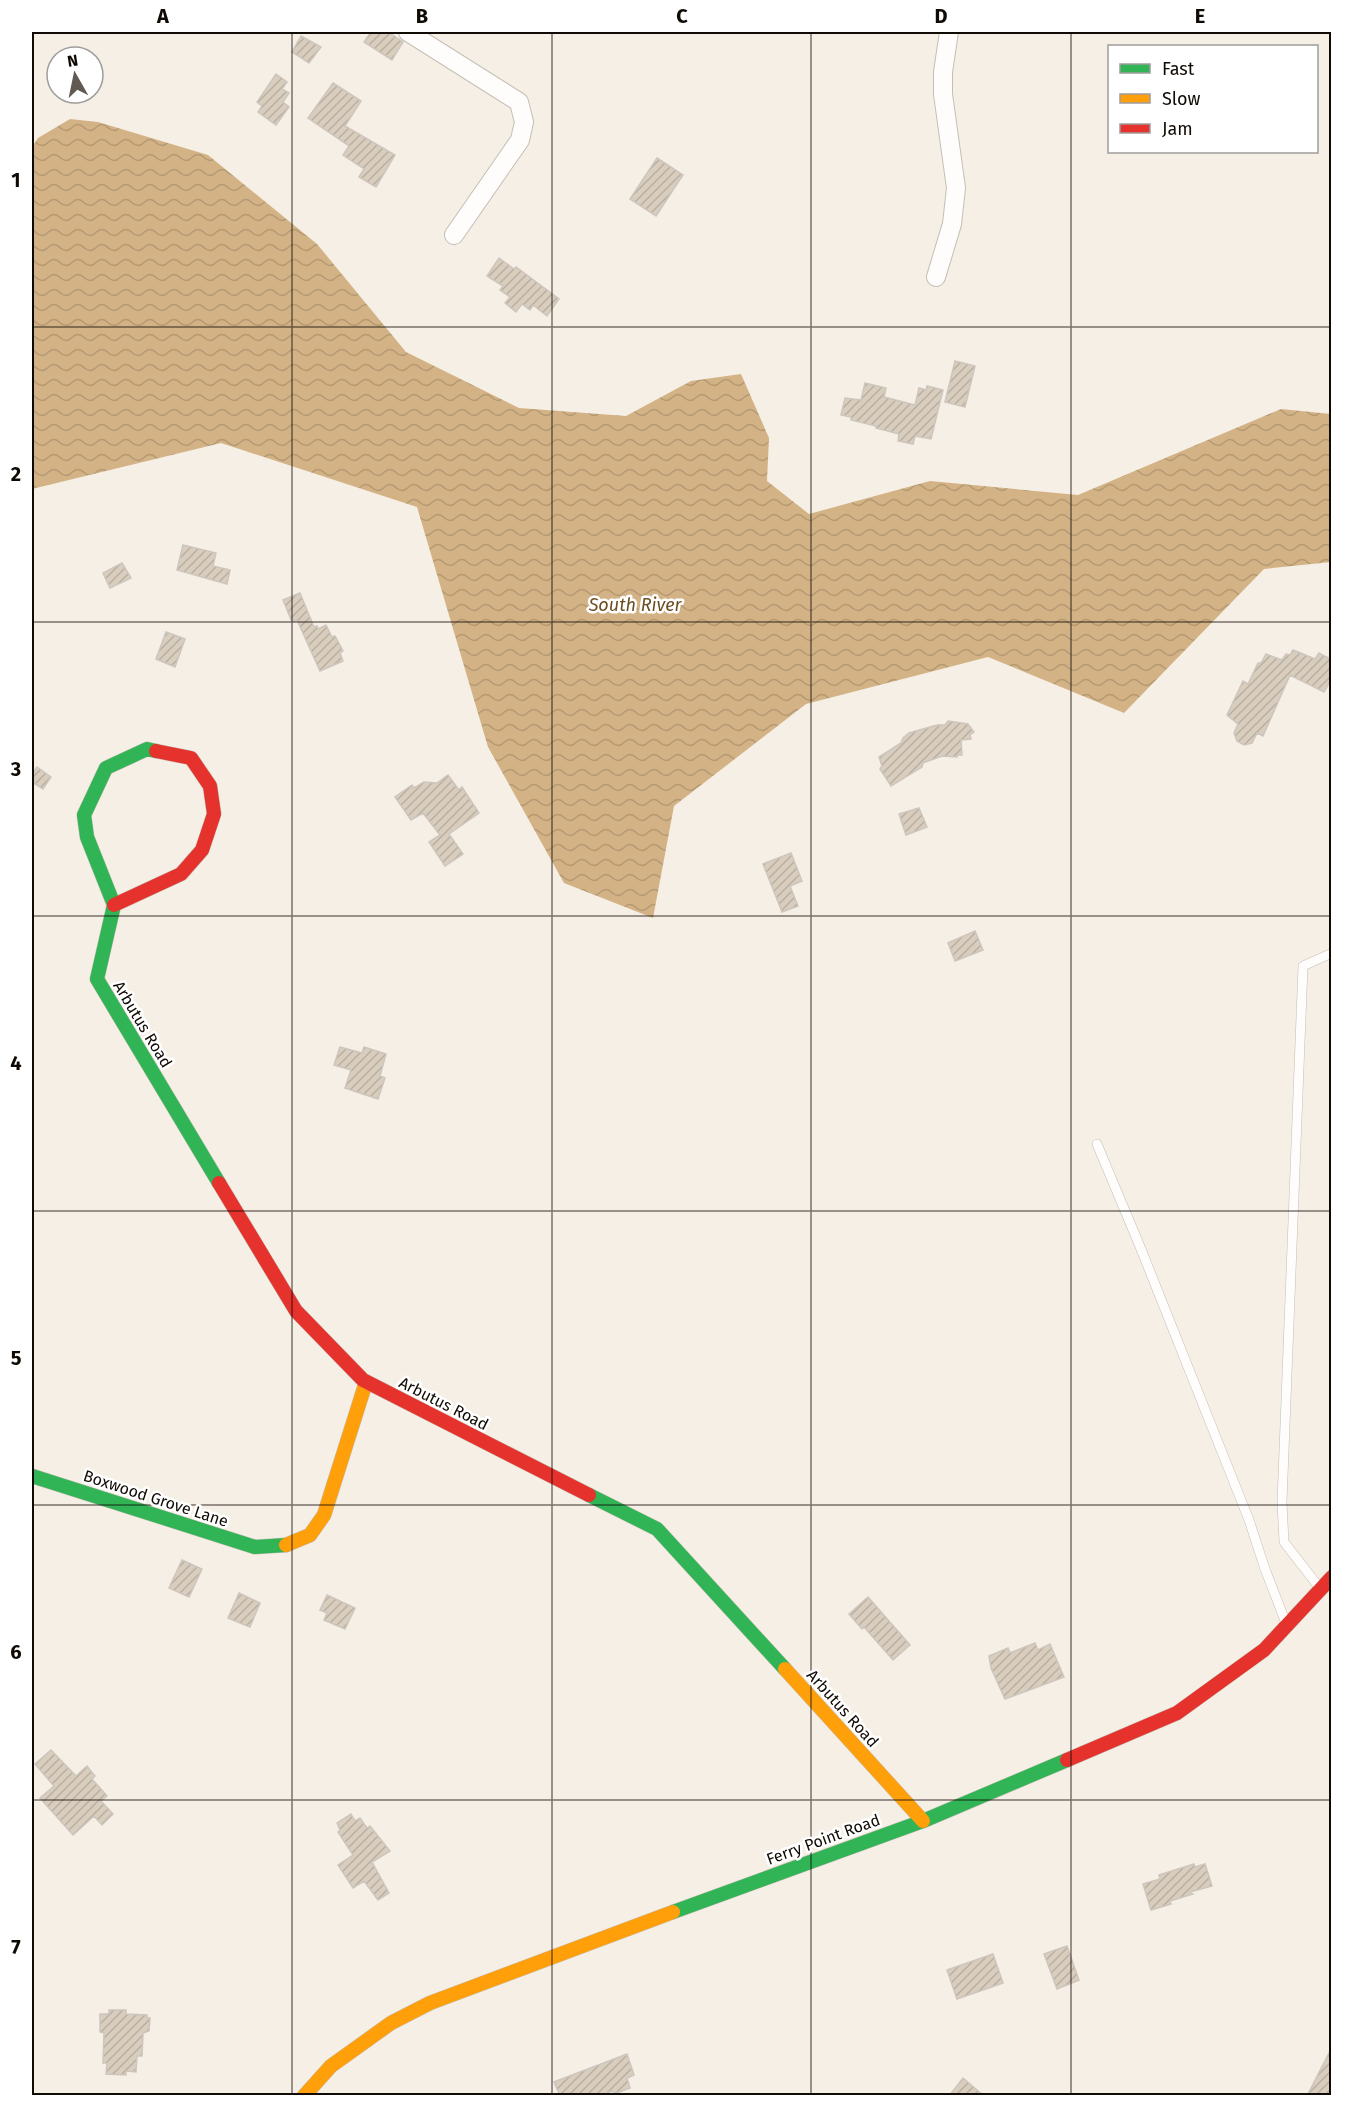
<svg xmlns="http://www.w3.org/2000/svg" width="1363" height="2127" font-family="'Fira Sans',sans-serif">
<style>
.water{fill:url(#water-waves)}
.building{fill:url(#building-hatch);stroke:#cdc6be;stroke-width:1.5}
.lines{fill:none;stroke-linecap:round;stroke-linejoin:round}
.lane-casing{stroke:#c4beb5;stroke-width:10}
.street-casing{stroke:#c4beb5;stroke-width:20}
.fast-casing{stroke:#c4beb5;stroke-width:15}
.slow-casing{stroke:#c4beb5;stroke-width:15}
.jam-casing{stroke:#c4beb5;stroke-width:15}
.lane{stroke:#fefdfb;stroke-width:9}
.street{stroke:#fefdfb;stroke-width:18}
.fast{stroke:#30b455;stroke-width:14}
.slow{stroke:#ff9f0a;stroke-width:14}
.jam{stroke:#e5322d;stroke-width:14}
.grid{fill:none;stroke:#100a04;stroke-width:1.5;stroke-opacity:0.55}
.labels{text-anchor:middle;stroke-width:5;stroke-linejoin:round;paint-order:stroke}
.street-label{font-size:16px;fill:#100a04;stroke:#fff}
.water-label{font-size:18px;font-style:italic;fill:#6b4d1f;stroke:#fff}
.neatline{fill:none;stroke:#100a04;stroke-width:2}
.grid-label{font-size:20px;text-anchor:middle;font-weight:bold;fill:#100a04}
</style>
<defs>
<pattern id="water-waves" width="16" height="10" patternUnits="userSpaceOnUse" patternTransform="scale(1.5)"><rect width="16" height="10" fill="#d3b386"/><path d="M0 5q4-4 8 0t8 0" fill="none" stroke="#b49972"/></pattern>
<pattern id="building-hatch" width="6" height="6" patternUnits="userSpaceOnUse" patternTransform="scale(1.5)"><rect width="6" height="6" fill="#d9cdbd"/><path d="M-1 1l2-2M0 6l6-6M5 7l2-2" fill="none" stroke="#b9afa1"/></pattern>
</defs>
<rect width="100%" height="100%" fill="#f6efe5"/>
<!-- water -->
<path class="water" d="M 70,119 L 98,122 L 208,155 L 317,244 L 406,352 L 519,408 L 626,416 L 691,381 L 741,374 L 769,438 L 767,481 L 809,514 L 930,481 L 1078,495 L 1281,409 L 1331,414 L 1331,562 L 1264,569 L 1124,713 L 988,657 L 806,704 L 674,806 L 653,918 L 564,883 L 488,747 L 417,507 L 221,443 L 32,489 L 32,147 L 38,138 Z"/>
<!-- building -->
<path class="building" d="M 371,32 L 388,32 L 403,42 L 392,60 L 364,42 Z
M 301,36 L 321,47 L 309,63 L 292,52 Z
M 276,74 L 287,82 L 282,89 L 289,93 L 283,102 L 289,107 L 276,125 L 258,112 L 262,106 L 257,102 Z
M 333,83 L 361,101 L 345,126 L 395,155 L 376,187 L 359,177 L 364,169 L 343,155 L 349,146 L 308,118 Z
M 657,158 L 683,175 L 656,216 L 630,199 Z
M 499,258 L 514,269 L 516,267 L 559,299 L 547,316 L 533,305 L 530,310 L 522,304 L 516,312 L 505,303 L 510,297 L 500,290 L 503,286 L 487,276 Z
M 955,361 L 975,366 L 965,407 L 945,402 Z
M 865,383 L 886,388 L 884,397 L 915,405 L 919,388 L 926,390 L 927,386 L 943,390 L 931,439 L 915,436 L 913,444 L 898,441 L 899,434 L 876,428 L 876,426 L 851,420 L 851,417 L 841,415 L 845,398 L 861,400 Z
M 183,545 L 216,553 L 213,566 L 230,570 L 227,584 L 177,570 Z
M 122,563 L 131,578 L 110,588 L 103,573 Z
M 300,593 L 314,627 L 317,626 L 318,629 L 326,625 L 332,637 L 335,636 L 343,651 L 340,653 L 343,661 L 320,671 L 297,620 L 292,622 L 283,600 Z
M 166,632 L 185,639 L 175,667 L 156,659 Z
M 1293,650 L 1315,659 L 1319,653 L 1332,660 L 1332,678 L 1324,692 L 1290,675 L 1263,736 L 1257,733 L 1252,743 L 1244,745 L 1237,741 L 1234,733 L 1238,724 L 1227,715 L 1243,681 L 1248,684 L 1258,663 L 1261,663 L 1266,654 L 1282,660 L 1286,654 L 1290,655 Z
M 948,721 L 968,724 L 974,732 L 970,735 L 971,739 L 961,740 L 962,755 L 958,755 L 957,757 L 942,756 L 923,763 L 922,767 L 891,786 L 880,769 L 882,766 L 879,757 L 901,743 L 903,738 L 909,733 L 937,725 L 945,725 Z
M 37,767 L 51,777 L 43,789 L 32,782 L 32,774 Z
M 448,775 L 459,790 L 462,787 L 479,813 L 449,834 L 463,854 L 445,866 L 429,842 L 440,835 L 423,813 L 411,820 L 395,797 L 412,785 L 414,788 L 424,782 L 437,783 Z
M 919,808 L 927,827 L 906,835 L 899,814 Z
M 791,853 L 802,881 L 790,886 L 798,906 L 782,912 L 763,864 Z
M 975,931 L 983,950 L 955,961 L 948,943 Z
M 340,1047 L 362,1053 L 364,1047 L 386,1054 L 380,1076 L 385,1078 L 378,1099 L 345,1088 L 351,1070 L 334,1065 Z
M 182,1560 L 202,1569 L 189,1597 L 169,1588 Z
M 239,1593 L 260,1603 L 250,1627 L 228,1618 Z
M 327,1595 L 355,1608 L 345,1629 L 324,1620 L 327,1613 L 320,1610 Z
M 868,1597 L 910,1645 L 893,1660 L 864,1627 L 862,1629 L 849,1614 Z
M 1035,1643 L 1038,1650 L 1050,1644 L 1064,1677 L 1005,1699 L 991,1668 L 989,1656 L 1008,1648 L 1010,1653 Z
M 51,1750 L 76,1776 L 87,1766 L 95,1776 L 92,1779 L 107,1796 L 101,1801 L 113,1814 L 102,1825 L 94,1816 L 73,1835 L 40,1798 L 54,1786 L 35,1764 Z
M 351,1814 L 355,1821 L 360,1818 L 367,1828 L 370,1826 L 390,1851 L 372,1862 L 389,1893 L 378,1900 L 364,1881 L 353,1888 L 338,1865 L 353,1855 L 338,1832 L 340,1830 L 337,1823 Z
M 1194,1864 L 1195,1867 L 1205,1864 L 1212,1886 L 1190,1892 L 1193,1894 L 1170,1901 L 1171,1904 L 1151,1910 L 1143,1884 L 1160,1879 L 1159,1875 Z
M 1067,1946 L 1079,1980 L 1057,1989 L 1044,1954 Z
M 993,1954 L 1003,1983 L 957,1999 L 947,1970 Z
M 109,2010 L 126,2010 L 126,2014 L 147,2015 L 147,2018 L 150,2018 L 149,2031 L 143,2033 L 142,2056 L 137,2056 L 136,2072 L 126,2071 L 126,2075 L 106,2074 L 107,2063 L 103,2063 L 104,2033 L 100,2032 L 100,2014 L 109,2014 Z
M 1332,2047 L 1332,2096 L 1307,2096 Z
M 627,2054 L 634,2075 L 627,2078 L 630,2088 L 614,2094 L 613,2091 L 597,2096 L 560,2096 L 554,2082 Z
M 963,2078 L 984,2096 L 949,2096 Z"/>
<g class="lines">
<!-- lane casing -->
<g class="lane-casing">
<path id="lane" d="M 1097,1144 L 1141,1249 L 1249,1520 L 1265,1569 L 1286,1623
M 1319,1587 L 1284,1542 L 1282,1502 L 1303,966 L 1332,953"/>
</g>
<!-- street casing -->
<g class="street-casing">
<path id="street" d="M 408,32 L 519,102 L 524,122 L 520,140 L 454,235
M 936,277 L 952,224 L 956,188 L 943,94 L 943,72 L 949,32"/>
</g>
<!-- fast casing -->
<g class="fast-casing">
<path id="fast" d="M 156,751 L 147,749 L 106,768 L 84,815 L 87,837 L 114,905 L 97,979 L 219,1183
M 32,1476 L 255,1547 L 286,1545
M 589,1495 L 657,1529 L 785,1669
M 673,1912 L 923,1821 L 1067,1760"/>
</g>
<!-- slow casing -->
<g class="slow-casing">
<path id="slow" d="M 286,1545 L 310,1535 L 324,1515 L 366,1382
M 785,1669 L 923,1821
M 304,2096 L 331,2066 L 391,2023 L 430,2003 L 673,1912"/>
</g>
<!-- jam casing -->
<g class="jam-casing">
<path id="jam" d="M 114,905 L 181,874 L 202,850 L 214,814 L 210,786 L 191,758 L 156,751
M 219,1183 L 296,1311 L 363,1380 L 589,1495
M 1067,1760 L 1177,1713 L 1264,1650 L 1332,1577"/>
</g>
<!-- lane -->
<use href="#lane" class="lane"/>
<!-- street -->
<use href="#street" class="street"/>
<!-- fast -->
<use href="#fast" class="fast"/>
<!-- slow -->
<use href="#slow" class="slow"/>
<!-- jam -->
<use href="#jam" class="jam"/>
</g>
<!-- grid -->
<path class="grid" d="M 292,32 L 292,2096M 552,32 L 552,2096M 811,32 L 811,2096M 1071,32 L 1071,2096M 32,327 L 1332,327M 32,622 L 1332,622M 32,916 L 1332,916M 32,1211 L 1332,1211M 32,1505 L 1332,1505M 32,1800 L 1332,1800"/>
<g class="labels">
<!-- street labels -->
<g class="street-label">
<text transform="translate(143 1024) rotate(59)" y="6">Arbutus Road</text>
<text transform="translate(444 1403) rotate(27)" y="6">Arbutus Road</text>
<text transform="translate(156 1498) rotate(18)" y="6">Boxwood Grove Lane</text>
<text transform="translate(843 1708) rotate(48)" y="6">Arbutus Road</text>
<text transform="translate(823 1839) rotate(-20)" y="6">Ferry Point Road</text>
</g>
<!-- water labels -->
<g class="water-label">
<text x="635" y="611">South River</text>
</g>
</g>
<!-- border -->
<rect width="1363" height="2127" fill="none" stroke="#ffffff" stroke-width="66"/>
<!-- legend -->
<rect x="1108" y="45" width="210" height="108" fill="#ffffff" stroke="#9f9d9b" stroke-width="1.5"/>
<rect x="1120" y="64" width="30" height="9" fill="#30b455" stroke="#9f9d9b" stroke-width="1.5"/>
<text x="1162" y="75" font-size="18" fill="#100a04">Fast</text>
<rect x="1120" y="94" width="30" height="9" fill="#ff9f0a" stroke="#9f9d9b" stroke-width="1.5"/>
<text x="1162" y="105" font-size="18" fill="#100a04">Slow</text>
<rect x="1120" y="124" width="30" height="9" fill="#e5322d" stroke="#9f9d9b" stroke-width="1.5"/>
<text x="1162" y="135" font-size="18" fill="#100a04">Jam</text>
<!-- north arrow -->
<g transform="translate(75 75) rotate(351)"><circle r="28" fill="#ffffff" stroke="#9f9d9b" stroke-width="1.5"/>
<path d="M0-4.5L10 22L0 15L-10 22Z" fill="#605a53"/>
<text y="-9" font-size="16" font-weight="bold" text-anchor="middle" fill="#100a04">N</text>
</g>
<rect x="33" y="33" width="1297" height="2061" class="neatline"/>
<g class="grid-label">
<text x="163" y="23">A</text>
<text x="422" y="23">B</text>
<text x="682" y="23">C</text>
<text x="941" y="23">D</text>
<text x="1200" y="23">E</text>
<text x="16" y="187">1</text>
<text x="16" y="481">2</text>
<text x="16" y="776">3</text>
<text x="16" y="1070">4</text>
<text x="16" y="1365">5</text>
<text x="16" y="1659">6</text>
<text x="16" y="1954">7</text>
</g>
</svg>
